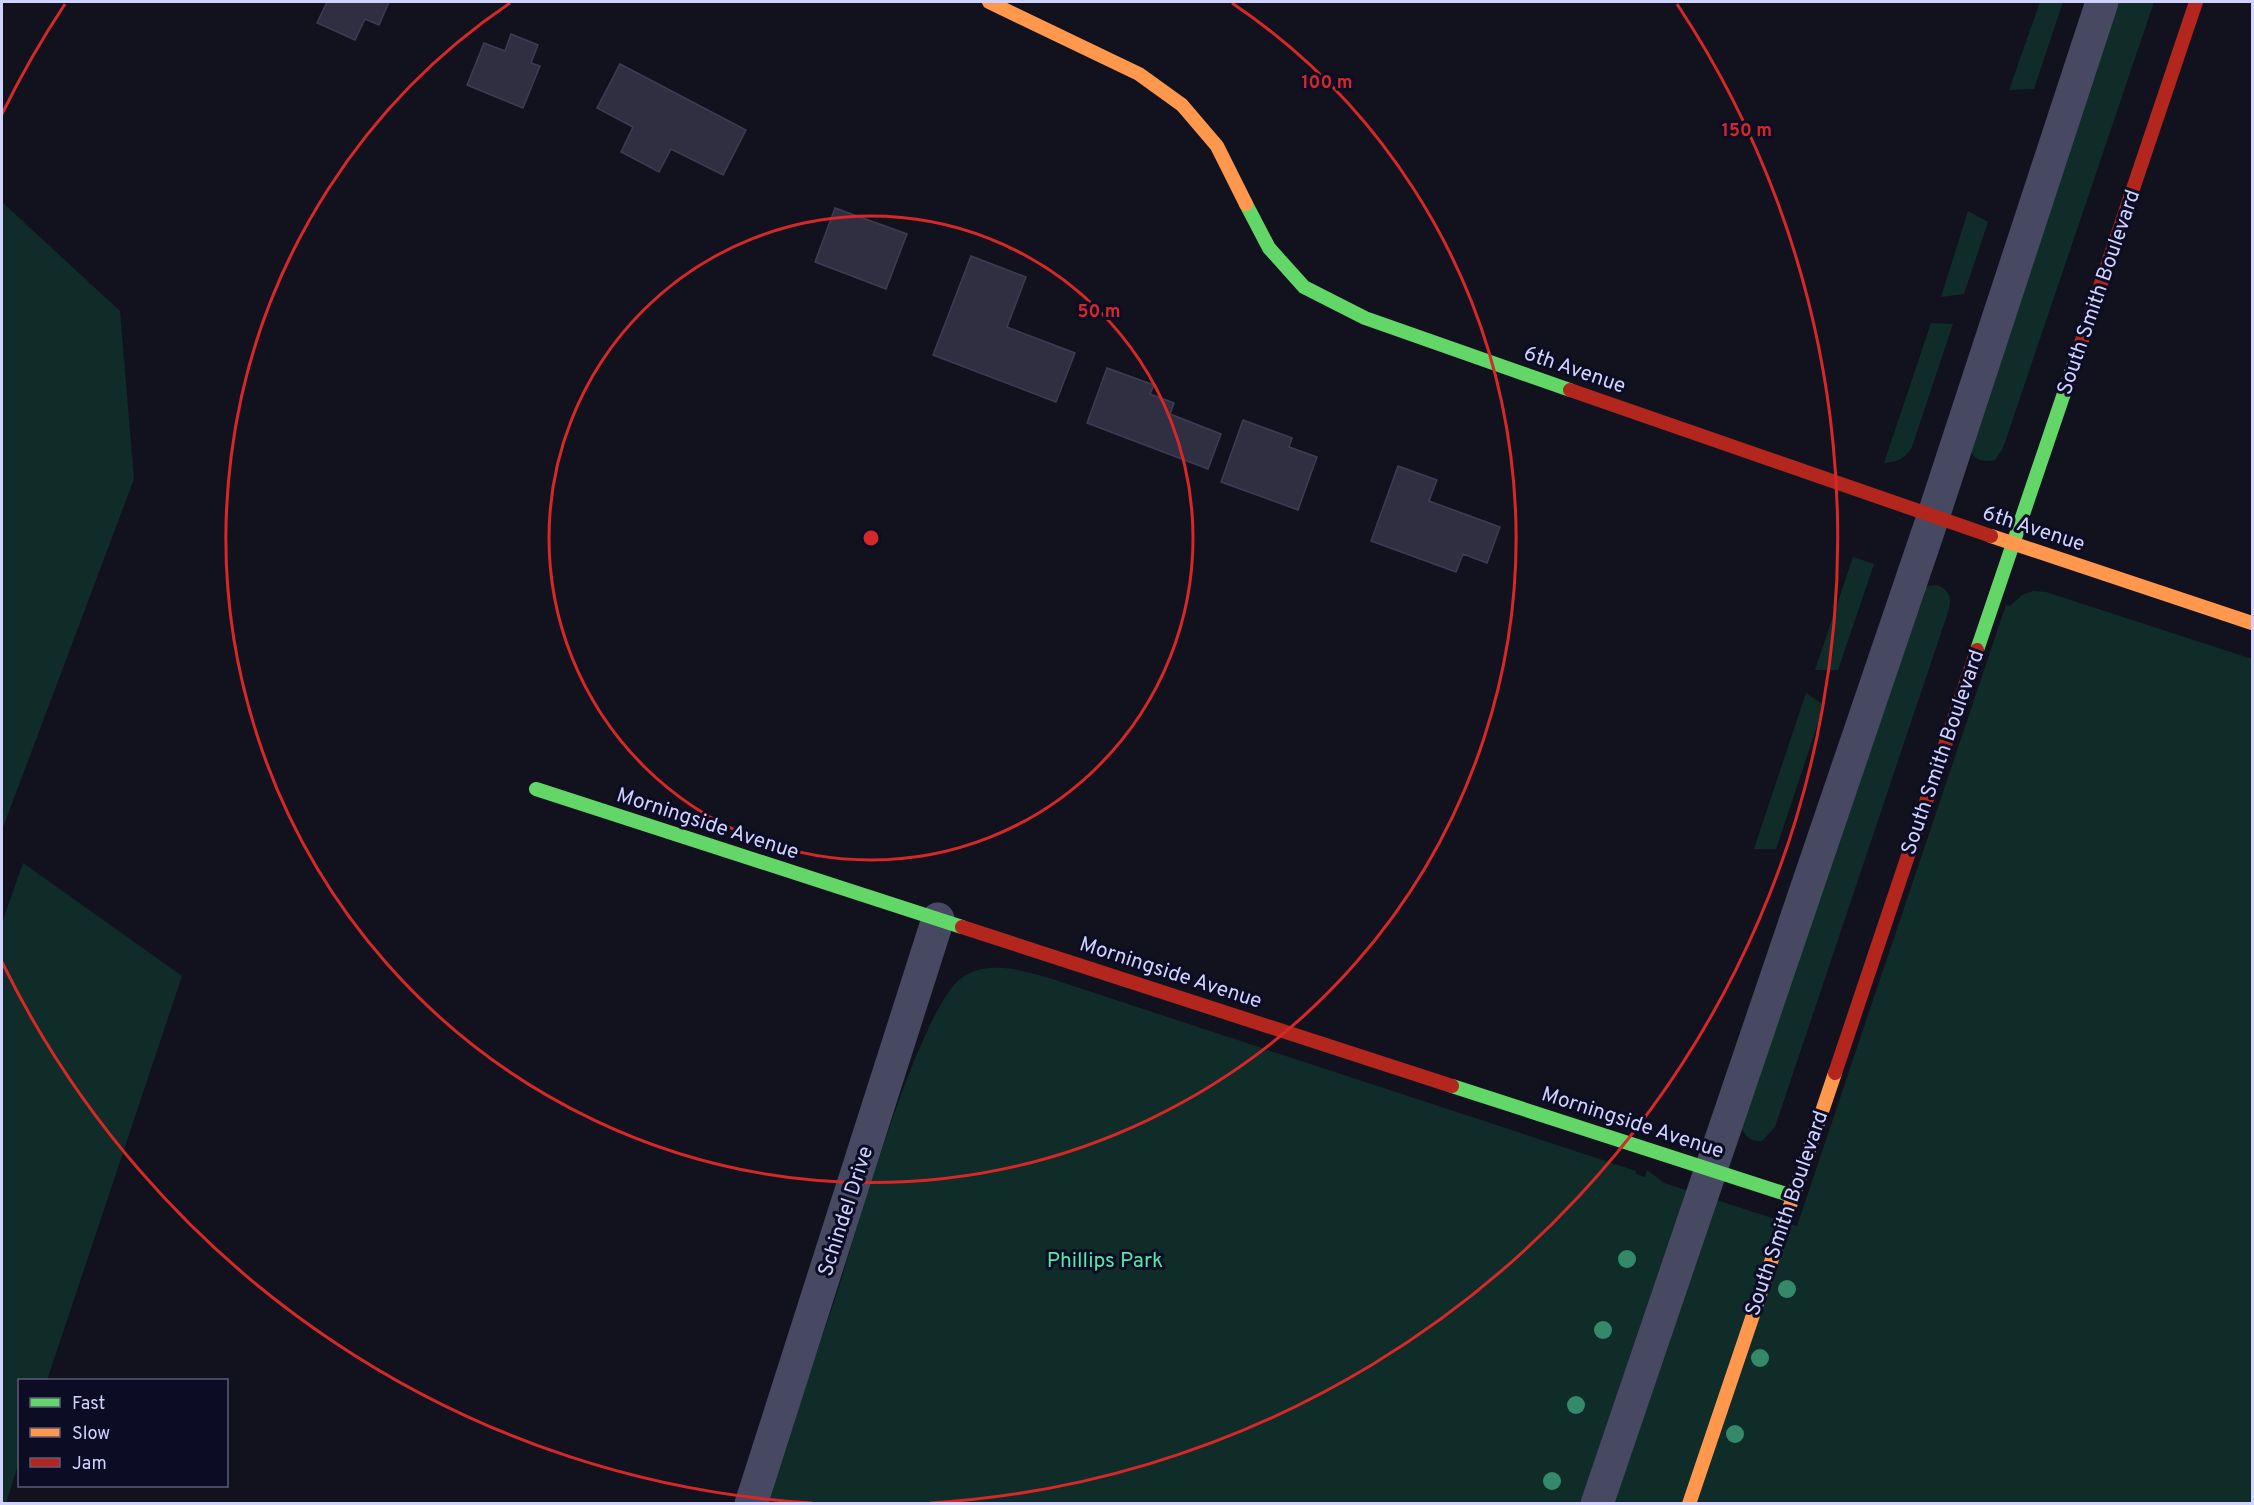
<svg xmlns="http://www.w3.org/2000/svg" width="2254" height="1505" font-family="Overpass,sans-serif">
<style>
.green{fill:#0f2c28}
.building{fill:#302f42;stroke:#3c3c54;stroke-width:1.5}
.lines{fill:none;stroke-linecap:round;stroke-linejoin:round}
.street{stroke:#464961;stroke-width:33}
.fast{stroke:#63d668;stroke-width:14}
.slow{stroke:#ff974d;stroke-width:14}
.jam{stroke:#b3261e;stroke-width:14}
.tree{fill:#35896b}
.ring{fill:none;stroke:#d62828;stroke-width:3}
.labels{text-anchor:middle;stroke-width:6;stroke-linejoin:round;paint-order:stroke}
.street-label{font-size:21px;fill:#d1d3ff;stroke:#0c0c25}
.park-label{font-size:21px;fill:#51eba9;stroke:#0c0c25}
.centre{fill:#d62828;stroke:#0c0c25;stroke-width:3}
.ring-label{font-size:18px;text-anchor:middle;font-weight:bold;fill:#d62828;stroke:#0c0c25;stroke-width:6;stroke-linejoin:round;paint-order:stroke}
</style>
<rect width="100%" height="100%" fill="#12121f"/>
<!-- green -->
<path class="green" d="M 2040,2 L 2063,2 L 2034,89 L 2009,90 Z
M 2119,2 L 2154,2 L 2003,448 L 1995,460 C 1981,463 1971,459 1969,444 Z
M 2,202 L 120,311 L 134,479 L 2,830 Z
M 1968,211 L 1988,222 L 1964,294 L 1941,297 Z
M 1931,323 L 1953,324 L 1912,447 C 1905,459 1897,462 1884,463 Z
M 1853,557 L 1874,564 L 1838,670 L 1815,670 Z
M 1937,585 C 1951,591 1952,599 1948,612 L 1775,1127 L 1762,1141 C 1748,1141 1744,1136 1740,1122 L 1923,589 L 1928,586 Z
M 2033,591 L 2046,592 L 2252,659 L 2252,1503 L 765,1504 C 788,1436 811,1369 834,1302 C 854,1242 919,1004 964,976 C 991,960 1025,971 1052,979 L 1636,1171 L 1636,1174 L 1645,1177 L 1647,1170 L 1664,1183 L 1797,1226 L 2006,605 L 2010,606 L 2022,595 Z
M 1806,693 L 1824,705 L 1776,849 L 1754,849 Z
M 23,863 L 182,976 L 47,1380 L 20,1380 L 19,1462 L 6,1503 L 2,1504 L 2,923 Z"/>
<!-- building -->
<path class="building" d="M 327,2 L 389,2 L 379,25 L 365,19 L 355,40 L 317,23 Z
M 511,34 L 538,45 L 531,63 L 540,66 L 523,108 L 467,85 L 484,43 L 505,51 Z
M 620,64 L 746,130 L 723,175 L 671,149 L 659,172 L 621,152 L 633,127 L 597,108 Z
M 835,208 L 907,234 L 886,289 L 815,262 Z
M 971,256 L 1026,277 L 1007,327 L 1075,353 L 1056,402 L 933,355 Z
M 1107,368 L 1154,385 L 1150,394 L 1174,403 L 1170,414 L 1221,434 L 1208,469 L 1087,423 Z
M 1243,420 L 1292,438 L 1289,447 L 1317,457 L 1298,510 L 1221,482 Z
M 1398,466 L 1437,480 L 1429,501 L 1500,527 L 1487,563 L 1463,554 L 1456,572 L 1371,541 Z"/>
<g class="lines">
<!-- street -->
<path class="street" d="M 751,1504 L 938,919
M 1597,1504 L 1933,517 L 2102,2"/>
<!-- fast -->
<path class="fast" d="M 1246,204 L 1269,248 L 1304,287 L 1365,318 L 1570,390
M 1977,650 L 2078,352
M 536,789 L 962,927
M 1452,1086 L 1792,1196"/>
<!-- slow -->
<path class="slow" d="M 989,2 L 1139,74 L 1182,105 L 1217,146 L 1246,204
M 1991,536 L 2252,623
M 1689,1504 L 1835,1073"/>
<!-- jam -->
<path class="jam" d="M 2078,352 L 2196,2
M 1570,390 L 1991,536
M 962,927 L 1452,1086
M 1835,1073 L 1977,650"/>
</g>
<!-- trees -->
<g class="tree">
<circle cx="1627" cy="1259" r="9"/>
<circle cx="1787" cy="1289" r="9"/>
<circle cx="1603" cy="1330" r="9"/>
<circle cx="1760" cy="1358" r="9"/>
<circle cx="1576" cy="1405" r="9"/>
<circle cx="1735" cy="1434" r="9"/>
<circle cx="1552" cy="1481" r="9"/>
</g>
<!-- distance rings -->
<g class="ring">
<circle cx="871" cy="538" r="322"/>
<path d="M1232 3A645 645 0 1 1 510 3"/>
<path d="M812 1503A967 967 0 0 1 2 962M2 114A967 967 0 0 1 65 4M1677 4A967 967 0 0 1 930 1503"/>
</g>
<g class="labels">
<!-- street labels -->
<g class="street-label">
<text transform="translate(2098 292) rotate(-71)" y="7">South Smith Boulevard</text>
<text transform="translate(1575 369) rotate(19)" y="7">6th Avenue</text>
<text transform="translate(2034 528) rotate(18)" y="7">6th Avenue</text>
<text transform="translate(1942 752) rotate(-71)" y="7">South Smith Boulevard</text>
<text transform="translate(708 823) rotate(18)" y="7">Morningside Avenue</text>
<text transform="translate(1171 972) rotate(18)" y="7">Morningside Avenue</text>
<text transform="translate(1633 1122) rotate(18)" y="7">Morningside Avenue</text>
<text transform="translate(845 1211) rotate(-72)" y="7">Schindel Drive</text>
<text transform="translate(1786 1213) rotate(-71)" y="7">South Smith Boulevard</text>
</g>
<!-- park labels -->
<g class="park-label">
<text x="1105" y="1267">Phillips Park</text>
</g>
</g>
<circle cx="871" cy="538" r="9" class="centre"/>
<g class="ring-label">
<text x="1327" y="88">100 m</text>
<text x="1747" y="136">150 m</text>
<text x="1099" y="317">50 m</text>
</g>
<!-- border -->
<rect width="2254" height="1505" fill="none" stroke="#d1d3ff" stroke-width="6"/>
<!-- legend -->
<rect x="18" y="1379" width="210" height="108" fill="#0c0c25" stroke="#5b5c7c" stroke-width="1.5"/>
<rect x="30" y="1398" width="30" height="9" fill="#63d668" stroke="#5b5c7c" stroke-width="1.5"/>
<text x="72" y="1409" font-size="18" fill="#d1d3ff">Fast</text>
<rect x="30" y="1428" width="30" height="9" fill="#ff974d" stroke="#5b5c7c" stroke-width="1.5"/>
<text x="72" y="1439" font-size="18" fill="#d1d3ff">Slow</text>
<rect x="30" y="1458" width="30" height="9" fill="#b3261e" stroke="#5b5c7c" stroke-width="1.5"/>
<text x="72" y="1469" font-size="18" fill="#d1d3ff">Jam</text>
</svg>
